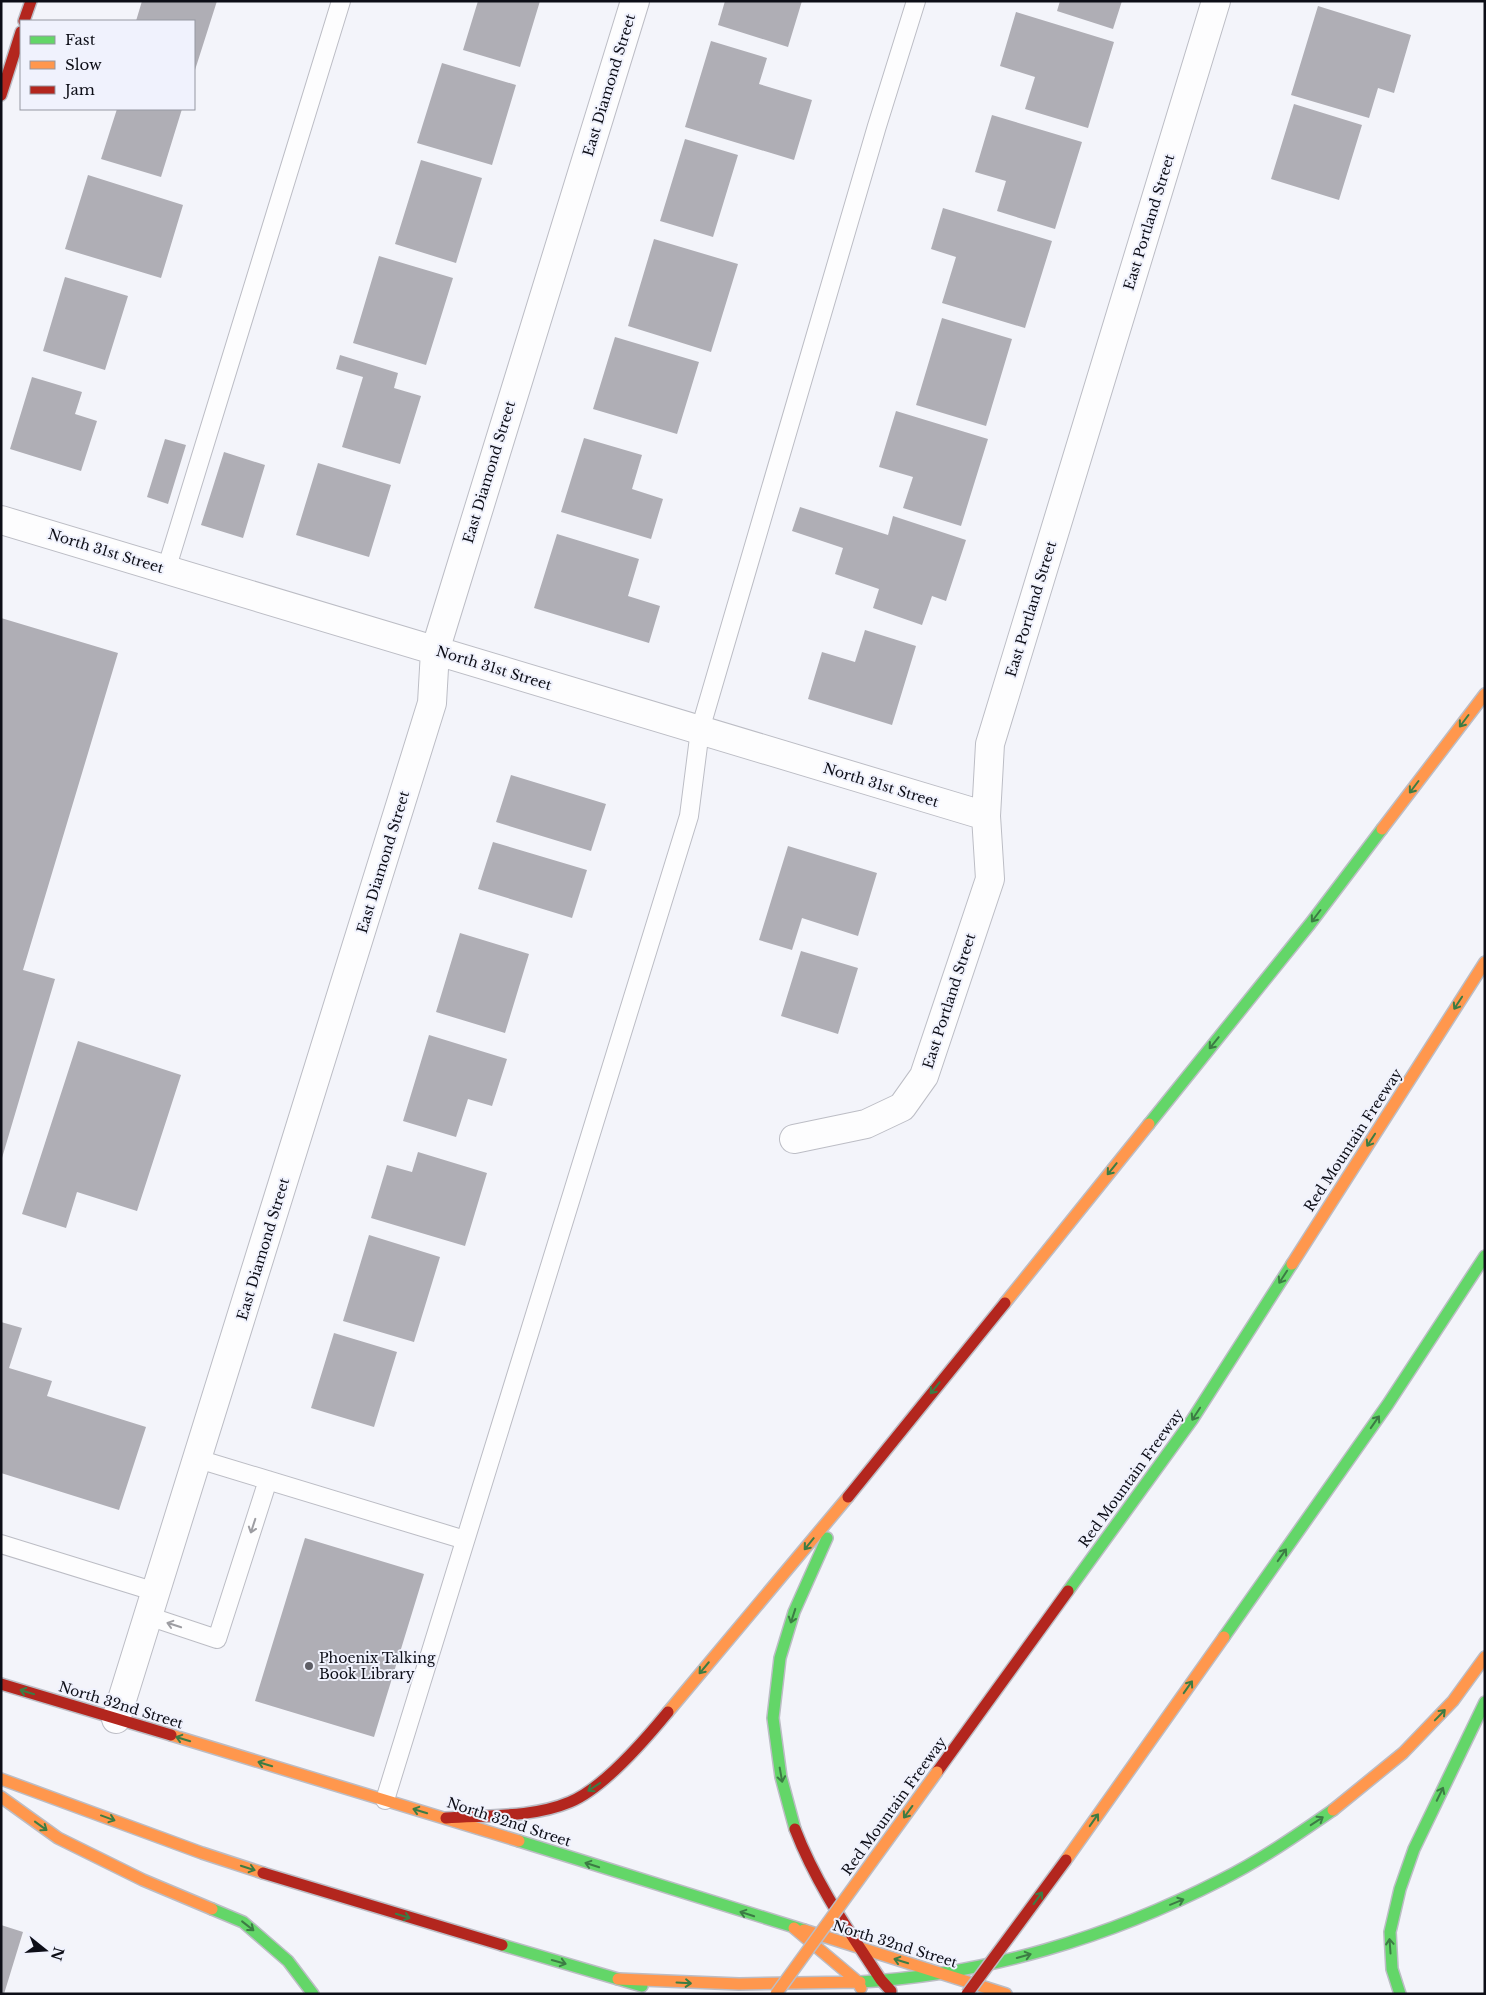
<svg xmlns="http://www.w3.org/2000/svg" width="1486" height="1995" font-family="'Libre Baskerville',serif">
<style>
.building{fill:#afaeb5}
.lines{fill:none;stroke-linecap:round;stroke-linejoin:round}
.lane-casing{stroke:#bcbdc5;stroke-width:20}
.street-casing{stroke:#bcbdc5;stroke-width:30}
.fast-casing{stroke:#bcbdc5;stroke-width:14}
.slow-casing{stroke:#bcbdc5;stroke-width:14}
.jam-casing{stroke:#bcbdc5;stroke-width:14}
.lane{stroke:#fdfdfe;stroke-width:18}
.street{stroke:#fdfdfe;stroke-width:28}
.fast{stroke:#63d668;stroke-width:11}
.slow{stroke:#ff974d;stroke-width:11}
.jam{stroke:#b3261e;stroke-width:11}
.slow-bridge-casing{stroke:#bcbdc5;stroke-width:14;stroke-linecap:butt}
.jam-bridge-casing{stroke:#bcbdc5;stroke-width:14;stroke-linecap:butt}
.slow-bridge{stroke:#ff974d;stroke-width:11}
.jam-bridge{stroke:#b3261e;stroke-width:11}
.oneway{stroke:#3c7c44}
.oneway2{stroke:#9d9da2}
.poi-dot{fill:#5e5e66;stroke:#f0f2fd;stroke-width:2}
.labels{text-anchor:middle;stroke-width:4;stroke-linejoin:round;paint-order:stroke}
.street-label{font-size:14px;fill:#0d0e17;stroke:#f0f2fd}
.poi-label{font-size:14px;fill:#0d0e17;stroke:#f0f2fd;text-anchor:start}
</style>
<rect width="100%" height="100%" fill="#f3f4fa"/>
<!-- building -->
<path class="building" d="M 142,1 L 217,1 L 195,70 L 194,70 L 194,21 L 136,21 Z
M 478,1 L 540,1 L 520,67 L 463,50 Z
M 725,1 L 802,1 L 788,47 L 718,25 Z
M 1060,1 L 1122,1 L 1113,29 L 1057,11 Z
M 1318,6 L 1411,35 L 1394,93 L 1378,88 L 1369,118 L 1291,95 Z
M 1016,12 L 1114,42 L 1088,128 L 1025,109 L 1035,77 L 1000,66 Z
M 711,41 L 767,58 L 759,84 L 812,100 L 794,160 L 685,127 Z
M 442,63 L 516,85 L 492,165 L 417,143 Z
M 1294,104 L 1362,125 L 1339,200 L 1271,179 Z
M 117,109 L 182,109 L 161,177 L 101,159 Z
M 992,115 L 1082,142 L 1055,229 L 997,211 L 1006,181 L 975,172 Z
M 685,139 L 738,155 L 713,237 L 660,221 Z
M 421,160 L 482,178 L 456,263 L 395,244 Z
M 88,175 L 183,205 L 161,278 L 65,249 Z
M 943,208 L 1052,241 L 1025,328 L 942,303 L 956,257 L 931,249 Z
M 654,239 L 738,264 L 711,352 L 628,326 Z
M 379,256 L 453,278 L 426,365 L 353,343 Z
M 65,277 L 128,296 L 105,370 L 43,351 Z
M 942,318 L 1012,339 L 986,426 L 916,405 Z
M 615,337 L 699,362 L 677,434 L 593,409 Z
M 340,355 L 398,373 L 394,388 L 421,396 L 400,464 L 342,447 L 363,377 L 336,369 Z
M 32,377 L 82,392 L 75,414 L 97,421 L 81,471 L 10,449 Z
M 896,411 L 988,439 L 961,526 L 903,508 L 913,477 L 879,467 Z
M 584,438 L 642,455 L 632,489 L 663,499 L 651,539 L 561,512 Z
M 165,439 L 186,445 L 168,504 L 147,497 Z
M 224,452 L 265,465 L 243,538 L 201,525 Z
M 318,463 L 391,485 L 369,557 L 296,535 Z
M 800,507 L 888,535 L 893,516 L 966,540 L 946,601 L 932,596 L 922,625 L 873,608 L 879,589 L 835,574 L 843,548 L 792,531 Z
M 557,534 L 639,559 L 628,596 L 660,606 L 649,643 L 534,608 Z
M 1,618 L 118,653 L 23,970 L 55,979 L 2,1158 Z
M 865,630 L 916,646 L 892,725 L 808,699 L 822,652 L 855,662 Z
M 511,775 L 606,804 L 591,851 L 496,822 Z
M 493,842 L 587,870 L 572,918 L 478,889 Z
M 788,846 L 877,873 L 858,936 L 802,918 L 792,950 L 759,940 Z
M 460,933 L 529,954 L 505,1033 L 436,1012 Z
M 801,951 L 858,968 L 838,1034 L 781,1016 Z
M 429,1035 L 507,1059 L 492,1106 L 468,1099 L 456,1137 L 403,1121 Z
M 78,1041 L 181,1075 L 137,1211 L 77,1192 L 66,1228 L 22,1214 Z
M 418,1152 L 487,1173 L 465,1246 L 371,1218 L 387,1165 L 412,1172 Z
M 369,1235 L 440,1257 L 414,1342 L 343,1321 Z
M 1,1322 L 22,1328 L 9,1368 L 52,1381 L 47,1396 L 146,1427 L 119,1510 L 1,1473 Z
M 334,1333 L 397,1352 L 374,1427 L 311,1408 Z
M 305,1538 L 424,1574 L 374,1737 L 255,1701 Z
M 1,1925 L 23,1932 L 4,1994 L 1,1994 Z"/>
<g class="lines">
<!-- lane casing -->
<g class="lane-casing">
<path id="lane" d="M 166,570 L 341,1
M 198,1459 L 465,1540
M 1,1544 L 156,1592
M 148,1616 L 217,1639 L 268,1480
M 385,1800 L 689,816 L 700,730 L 877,126 L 916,1"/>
</g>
<!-- street casing -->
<g class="street-casing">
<path id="street" d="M 1,520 L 986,816
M 794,1139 L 866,1124 L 902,1107 L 924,1076 L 990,879 L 986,816 L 990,744 L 1216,1
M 116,1719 L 432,703 L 435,651 L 635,1"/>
</g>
<!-- fast casing -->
<g class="fast-casing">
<path id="fast" d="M 1149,1124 L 1310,924 L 1382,829
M 1068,1591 L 1192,1420 L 1292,1264
M 1224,1637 L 1388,1404 L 1485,1256
M 795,1829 L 781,1777 L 773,1718 L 780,1658 L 794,1612 L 827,1538
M 519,1841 L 804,1930
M 212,1909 L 243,1922 L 288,1961 L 313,1994
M 502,1945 L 642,1986
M 860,1982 C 985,1975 1110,1937 1221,1880 C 1261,1860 1297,1835 1333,1810
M 1400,1994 L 1392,1969 L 1390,1932 L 1400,1889 L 1414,1849 L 1485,1702"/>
</g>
<!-- slow casing -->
<g class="slow-casing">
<path id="slow" d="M 1382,829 L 1485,694
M 1292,1264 L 1485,962
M 1005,1303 L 1149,1124
M 668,1712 L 848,1497
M 171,1735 L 519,1841
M 1,1779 L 202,1853 L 263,1873
M 1,1797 L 58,1838 L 143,1880 L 212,1909
M 1333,1810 L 1403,1753 L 1453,1701 L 1485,1657
M 1066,1860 L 1224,1637
M 794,1928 L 857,1981 L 861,1988
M 804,1930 L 1006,1994
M 618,1979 L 739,1984 L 860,1982"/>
</g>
<!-- jam casing -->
<g class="jam-casing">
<path id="jam" d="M 24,21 L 31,1
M 1,95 L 21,32
M 848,1497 L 1005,1303
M 1,1684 L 171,1735
M 937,1772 L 1068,1591
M 446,1818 C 486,1815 532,1818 570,1802 C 604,1788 645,1740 668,1712
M 795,1829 C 816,1884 849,1931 881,1980 L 891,1991
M 263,1873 L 502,1945"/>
</g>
<!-- lane -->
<use href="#lane" class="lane"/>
<!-- street -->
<use href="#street" class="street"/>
<!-- fast -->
<use href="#fast" class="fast"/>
<!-- slow -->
<use href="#slow" class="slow"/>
<!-- jam -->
<use href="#jam" class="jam"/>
<!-- slow-bridge casing -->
<g class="slow-bridge-casing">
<path id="slow-bridge" d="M 776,1994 L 937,1772"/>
</g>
<!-- jam-bridge casing -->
<g class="jam-bridge-casing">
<path id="jam-bridge" d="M 967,1994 L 1066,1860"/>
</g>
<!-- slow-bridge -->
<use href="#slow-bridge" class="slow-bridge"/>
<!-- jam-bridge -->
<use href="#jam-bridge" class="jam-bridge"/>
</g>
<!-- one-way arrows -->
<defs><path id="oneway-shaft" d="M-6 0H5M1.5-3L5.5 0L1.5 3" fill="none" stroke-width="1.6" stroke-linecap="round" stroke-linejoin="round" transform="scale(1.25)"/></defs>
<g class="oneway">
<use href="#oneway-shaft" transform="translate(1464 721) rotate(127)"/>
<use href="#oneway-shaft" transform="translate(1414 787) rotate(127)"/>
<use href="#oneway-shaft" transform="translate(1316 916) rotate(127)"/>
<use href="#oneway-shaft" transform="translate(1458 1003) rotate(123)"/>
<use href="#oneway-shaft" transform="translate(1214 1043) rotate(129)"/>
<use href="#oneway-shaft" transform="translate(1371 1140) rotate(123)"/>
<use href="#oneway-shaft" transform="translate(1112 1169) rotate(129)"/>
<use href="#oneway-shaft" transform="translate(1283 1277) rotate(123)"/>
<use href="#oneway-shaft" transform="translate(935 1388) rotate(129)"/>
<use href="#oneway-shaft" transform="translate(1196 1414) rotate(123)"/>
<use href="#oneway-shaft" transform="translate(1375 1422) rotate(-55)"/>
<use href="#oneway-shaft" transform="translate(809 1544) rotate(129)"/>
<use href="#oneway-shaft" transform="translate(1282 1555) rotate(-55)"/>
<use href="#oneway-shaft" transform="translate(793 1616) rotate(108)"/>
<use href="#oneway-shaft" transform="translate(704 1668) rotate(130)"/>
<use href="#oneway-shaft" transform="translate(1188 1687) rotate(-55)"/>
<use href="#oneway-shaft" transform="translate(27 1692) rotate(-163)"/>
<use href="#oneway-shaft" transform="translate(1440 1715) rotate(-46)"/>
<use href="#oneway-shaft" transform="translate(183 1739) rotate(-163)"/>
<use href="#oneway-shaft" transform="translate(265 1764) rotate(-163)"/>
<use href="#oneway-shaft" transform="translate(781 1775) rotate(80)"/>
<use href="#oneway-shaft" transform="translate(594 1787) rotate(146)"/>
<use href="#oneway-shaft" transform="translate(1440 1794) rotate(-64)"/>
<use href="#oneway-shaft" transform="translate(420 1811) rotate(-163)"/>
<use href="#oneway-shaft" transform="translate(908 1812) rotate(126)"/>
<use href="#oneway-shaft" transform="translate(108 1818) rotate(20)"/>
<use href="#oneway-shaft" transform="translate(1094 1820) rotate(-55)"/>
<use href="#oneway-shaft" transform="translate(1317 1821) rotate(-33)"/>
<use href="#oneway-shaft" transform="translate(41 1826) rotate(36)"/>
<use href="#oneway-shaft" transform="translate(592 1865) rotate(-162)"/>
<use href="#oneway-shaft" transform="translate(248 1868) rotate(18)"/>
<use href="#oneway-shaft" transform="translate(1038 1898) rotate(-54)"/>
<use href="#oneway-shaft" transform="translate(1177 1902) rotate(-22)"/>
<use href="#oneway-shaft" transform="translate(747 1914) rotate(-162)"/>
<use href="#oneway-shaft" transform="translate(403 1916) rotate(17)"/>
<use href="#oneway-shaft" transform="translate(248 1926) rotate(38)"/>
<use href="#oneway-shaft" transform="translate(1390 1946) rotate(-94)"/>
<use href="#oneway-shaft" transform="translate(1024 1956) rotate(-16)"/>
<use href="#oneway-shaft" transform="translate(901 1961) rotate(-163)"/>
<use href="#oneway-shaft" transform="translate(559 1962) rotate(16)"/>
<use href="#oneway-shaft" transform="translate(684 1983) rotate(3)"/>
</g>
<g class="oneway2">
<use href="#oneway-shaft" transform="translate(253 1526) rotate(108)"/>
<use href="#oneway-shaft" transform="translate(174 1625) rotate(-162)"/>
</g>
<!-- markers -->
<circle class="poi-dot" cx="309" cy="1666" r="5"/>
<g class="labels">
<!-- street labels -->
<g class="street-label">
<text transform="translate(609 85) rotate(-73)" y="5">East Diamond Street</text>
<text transform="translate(1149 222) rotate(-73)" y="5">East Portland Street</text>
<text transform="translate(489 472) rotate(-73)" y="5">East Diamond Street</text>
<text transform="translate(106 551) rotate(17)" y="5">North 31st Street</text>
<text transform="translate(1031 609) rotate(-73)" y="5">East Portland Street</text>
<text transform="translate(494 668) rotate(17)" y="5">North 31st Street</text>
<text transform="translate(881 785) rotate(17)" y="5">North 31st Street</text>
<text transform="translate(383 862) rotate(-73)" y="5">East Diamond Street</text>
<text transform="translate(949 1001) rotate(-72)" y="5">East Portland Street</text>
<text transform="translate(1353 1140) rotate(-57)" y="5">Red Mountain Freeway</text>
<text transform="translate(263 1249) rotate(-73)" y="5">East Diamond Street</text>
<text transform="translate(1131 1478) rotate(-54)" y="5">Red Mountain Freeway</text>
<text transform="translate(121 1705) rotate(17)" y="5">North 32nd Street</text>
<text transform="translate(894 1806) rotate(-54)" y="5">Red Mountain Freeway</text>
<text transform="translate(509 1822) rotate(18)" y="5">North 32nd Street</text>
<text transform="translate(895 1944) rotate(17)" y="5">North 32nd Street</text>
</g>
<!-- poi labels -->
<g class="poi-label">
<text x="319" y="1663">Phoenix Talking<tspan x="319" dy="16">Book Library</tspan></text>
</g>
</g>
<!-- border -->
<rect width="1486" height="1995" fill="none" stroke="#0d0e17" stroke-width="5"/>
<!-- legend -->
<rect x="20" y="20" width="175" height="90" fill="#f0f2fd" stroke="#9597a1"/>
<rect x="30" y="36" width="25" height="8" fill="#63d668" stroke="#9597a1"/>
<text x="65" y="45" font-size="15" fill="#0d0e17">Fast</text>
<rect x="30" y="61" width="25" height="8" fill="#ff974d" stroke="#9597a1"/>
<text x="65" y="70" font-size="15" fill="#0d0e17">Slow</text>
<rect x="30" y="86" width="25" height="8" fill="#b3261e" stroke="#9597a1"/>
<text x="65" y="95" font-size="15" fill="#0d0e17">Jam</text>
<!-- north arrow -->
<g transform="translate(45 1950) rotate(107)" stroke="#f0f2fd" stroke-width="4" paint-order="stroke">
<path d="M0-4L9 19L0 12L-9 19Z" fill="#0d0e17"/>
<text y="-8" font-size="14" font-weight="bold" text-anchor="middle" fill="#0d0e17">N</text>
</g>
</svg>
